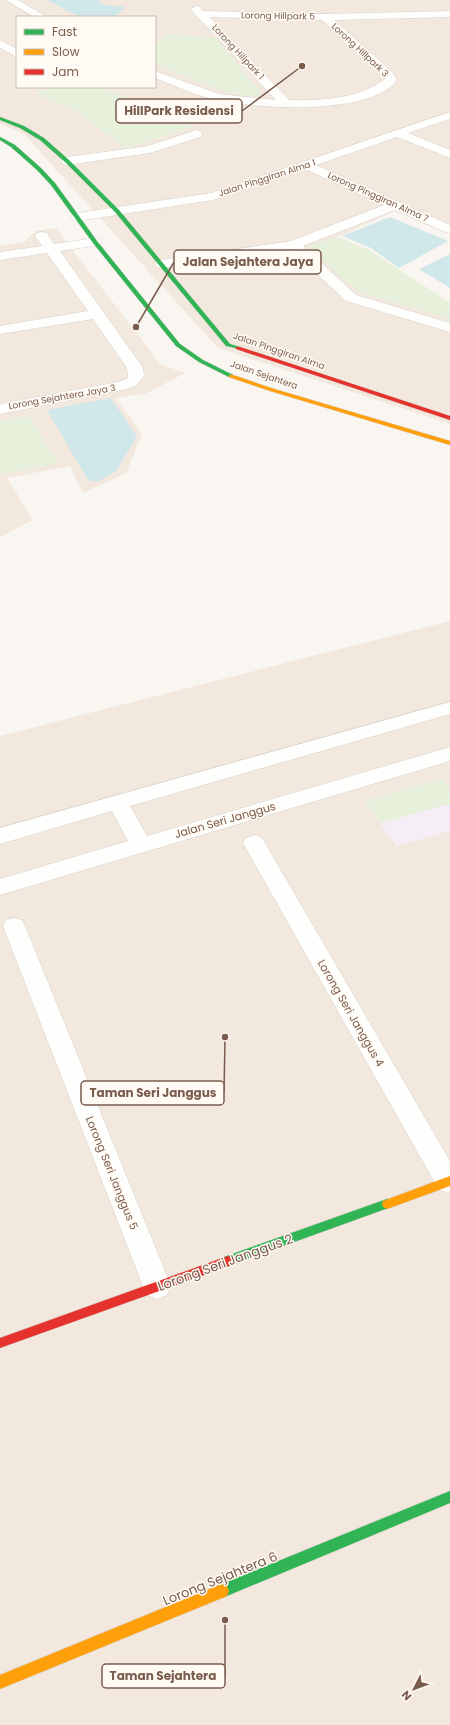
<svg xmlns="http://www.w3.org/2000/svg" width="450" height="1725" font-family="Poppins,sans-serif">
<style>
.residential{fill:#f2e8de;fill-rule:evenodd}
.education{fill:#f6eef6}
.green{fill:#e7f0db}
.water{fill:#d0e8ea}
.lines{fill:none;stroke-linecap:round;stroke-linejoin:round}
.street-casing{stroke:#d7d1cb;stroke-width:1}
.fast-casing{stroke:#d9d2cb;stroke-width:1}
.slow-casing{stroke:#d9d2cb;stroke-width:1}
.jam-casing{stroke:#d9d2cb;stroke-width:1}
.street{fill:#fefefd;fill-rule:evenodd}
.fast{fill:#30b455;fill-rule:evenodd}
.slow{fill:#ff9f0a;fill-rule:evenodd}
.jam{fill:#e5322d;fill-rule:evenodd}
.labels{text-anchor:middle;stroke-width:3;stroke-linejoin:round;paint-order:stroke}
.far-street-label{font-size:9px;fill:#7a5c4d;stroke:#fffaf3}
.street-label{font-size:11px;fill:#7a5c4d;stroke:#fffaf3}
.near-street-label{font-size:13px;fill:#7a5c4d;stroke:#fffaf3}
.leader{fill:none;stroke:#7a5c4d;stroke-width:1.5}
.callout-dot{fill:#7a5c4d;stroke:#fffaf3;stroke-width:1.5}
.callout{fill:#fffaf3;stroke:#7a5c4d;stroke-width:1.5}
.callout-label{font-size:12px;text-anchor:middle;font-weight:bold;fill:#7a5c4d}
</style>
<rect width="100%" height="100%" fill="#f9f5f0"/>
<!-- residential -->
<path class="residential" d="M 0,0 L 450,0 L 450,235 L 395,211 L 338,237 L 369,250 L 450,303 L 450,424 L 218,348 L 24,134 L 0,124 ZM 17,17 L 155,17 L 155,87 L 17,87 Z
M 56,228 L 160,364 L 185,373 L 147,393 L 116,398 L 142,434 L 126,473 L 83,493 L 70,466 L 7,478 L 33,520 L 0,537 L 0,246 L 24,242 L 36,231 Z
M 450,621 L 450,1725 L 0,1725 L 0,736 Z"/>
<!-- education -->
<path class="education" d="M 450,790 L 450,831 L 396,846 L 365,801 Z"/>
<!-- green -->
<path class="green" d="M 168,34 L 215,38 L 261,92 L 260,95 C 235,101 179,73 155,64 L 155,46 Z
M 54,87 L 100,87 L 193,127 L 125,149 L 78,112 L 35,93 Z
M 338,237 L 369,250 L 450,303 L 450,318 L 360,293 L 307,247 Z
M 29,416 L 58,463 L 2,474 L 0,470 L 0,421 Z
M 442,779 L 450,790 L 450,804 L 381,823 L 365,801 Z"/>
<!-- water -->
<path class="water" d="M 47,0 L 98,0 L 104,5 L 125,7 L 116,16 L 127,17 L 80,17 Z
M 390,217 L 448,241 L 399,268 L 371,248 L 342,236 Z
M 450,254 L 450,288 L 419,269 Z
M 111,398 L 137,437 L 116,471 L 97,482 L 88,480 L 47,410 Z"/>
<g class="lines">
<!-- street casing -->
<g class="street-casing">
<path id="street" d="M 6,0 L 18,0 L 47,17 L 34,17 Z
M 196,6 L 200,7 L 203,11 L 325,14 L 450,11 L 450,17 L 334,20 L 392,72 L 397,80 C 371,116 257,109 218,100 C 196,96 176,86 155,78 L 155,71 L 219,94 L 276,100 L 192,11 L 191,9 ZM 209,17 L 322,20 L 383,76 L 385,79 C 357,99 322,101 289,100 Z
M 0,40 L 17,49 L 17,57 L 0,48 Z
M 450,112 L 450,119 L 408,133 L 450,150 L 450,158 L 397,137 L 316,165 L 450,225 L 450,234 L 395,210 L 303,246 L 356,295 L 450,323 L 450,332 L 346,301 L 291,249 L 162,268 L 157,267 L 155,264 L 157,261 L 162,260 L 291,241 L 384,205 L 305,169 L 213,200 L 78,221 L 73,220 L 71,217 L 73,214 L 78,213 L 211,193 Z
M 196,130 L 200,131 L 202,134 L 200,137 L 150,153 L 67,165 L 63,164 L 61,161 L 63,158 L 67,157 L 148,146 Z
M 42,232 L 47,233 L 54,244 L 95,238 L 100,239 L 102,242 L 100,245 L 60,251 L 143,368 L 144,376 L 137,385 L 127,389 L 0,414 L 0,404 L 118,382 L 127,379 L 128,376 L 127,368 L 93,319 L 0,334 L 0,326 L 88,311 L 47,253 L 0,260 L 0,252 L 42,246 L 35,236 L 37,233 Z
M 450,702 L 450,714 L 130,806 L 147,836 L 450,747 L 450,761 L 0,895 L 0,879 L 128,841 L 112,811 L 0,844 L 0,828 Z
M 254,835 L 262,838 L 450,1161 L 450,1193 L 439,1190 L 243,843 L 246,838 Z
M 14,918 L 22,920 L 25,926 L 171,1286 L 167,1295 L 157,1299 L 147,1295 L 143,1286 L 3,926 L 6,920 Z"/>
</g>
<!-- fast casing -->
<g class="fast-casing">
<path id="fast" d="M 0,117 L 24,126 L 44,138 L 69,160 L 119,210 L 230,344 L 240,347 L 240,349 L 226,346 L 115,212 L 65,162 L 40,140 L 20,128 L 0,120 Z
M 0,137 L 15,145 L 41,168 L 55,183 L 97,241 L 180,344 L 203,360 L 233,375 L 233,377 L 229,377 L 199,362 L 176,346 L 93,243 L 51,185 L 37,170 L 11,147 L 0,140 Z
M 387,1199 L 391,1201 L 392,1204 L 391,1207 L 228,1266 L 224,1265 L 222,1261 L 224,1257 Z
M 450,1491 L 450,1503 L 222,1598 L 217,1596 L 215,1591 L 217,1586 Z"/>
</g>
<!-- slow casing -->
<g class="slow-casing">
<path id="slow" d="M 229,375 L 233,375 L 271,388 L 450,441 L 450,445 L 267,390 L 229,377 Z
M 450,1176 L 450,1186 L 387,1209 L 383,1207 L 382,1204 L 383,1201 Z
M 222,1584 L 227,1586 L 229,1591 L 227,1596 L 0,1689 L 0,1675 Z"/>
</g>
<!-- jam casing -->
<g class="jam-casing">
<path id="jam" d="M 236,347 L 240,347 L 450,416 L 450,420 L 236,349 Z
M 228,1256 L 232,1257 L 234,1261 L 232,1265 L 0,1348 L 0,1338 Z"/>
</g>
<!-- street -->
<use href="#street" class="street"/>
<!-- fast -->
<use href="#fast" class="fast"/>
<!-- slow -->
<use href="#slow" class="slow"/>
<!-- jam -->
<use href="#jam" class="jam"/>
</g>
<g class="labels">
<!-- far-street labels -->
<g class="far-street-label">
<text transform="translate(278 16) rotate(1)" y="3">Lorong Hillpark 5</text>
<text transform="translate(360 50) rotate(43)" y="3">Lorong Hillpark 3</text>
<text transform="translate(238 52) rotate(47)" y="3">Lorong Hillpark 1</text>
<text transform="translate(267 178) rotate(-18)" y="3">Jalan Pinggiran Alma 1</text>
<text transform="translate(378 197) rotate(24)" y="3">Lorong Pinggiran Alma 7</text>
<text transform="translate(279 351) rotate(19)" y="3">Jalan Pinggiran Alma</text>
<text transform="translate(264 375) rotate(19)" y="3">Jalan Sejahtera</text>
<text transform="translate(62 397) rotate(-10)" y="3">Lorong Sejahtera Jaya 3</text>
</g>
<!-- street labels -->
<g class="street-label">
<text transform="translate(225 820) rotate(-16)" y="4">Jalan Seri Janggus</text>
<text transform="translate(351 1013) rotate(60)" y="4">Lorong Seri Janggus 4</text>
<text transform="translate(112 1173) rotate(68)" y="4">Lorong Seri Janggus 5</text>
</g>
<!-- near-street labels -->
<g class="near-street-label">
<text transform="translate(225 1262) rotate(-20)" y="5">Lorong Seri Janggus 2</text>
<text transform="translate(220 1578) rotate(-22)" y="5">Lorong Sejahtera 6</text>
</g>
</g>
<!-- callouts -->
<path class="leader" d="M302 66L242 111M136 327L174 262M225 1037L224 1093M225 1620L225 1676"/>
<g class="callout-dot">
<circle cx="302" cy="66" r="4"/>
<circle cx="136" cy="327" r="4"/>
<circle cx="225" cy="1037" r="4"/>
<circle cx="225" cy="1620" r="4"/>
</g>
<g class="callout">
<rect x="116" y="99" width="126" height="24" rx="4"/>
<rect x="174" y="250" width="147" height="24" rx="4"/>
<rect x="81" y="1081" width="143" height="24" rx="4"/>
<rect x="102" y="1664" width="123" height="24" rx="4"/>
</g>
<g class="callout-label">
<text x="179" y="115">HillPark Residensi</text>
<text x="248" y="266">Jalan Sejahtera Jaya</text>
<text x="153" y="1097">Taman Seri Janggus</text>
<text x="163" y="1680">Taman Sejahtera</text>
</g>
<!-- legend -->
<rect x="16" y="16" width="140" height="72" fill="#fffaf3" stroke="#cabbb1"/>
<rect x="24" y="29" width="20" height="6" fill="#30b455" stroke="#cabbb1"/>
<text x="52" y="36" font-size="12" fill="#7a5c4d">Fast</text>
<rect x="24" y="49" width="20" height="6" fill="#ff9f0a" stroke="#cabbb1"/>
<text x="52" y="56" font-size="12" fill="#7a5c4d">Slow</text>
<rect x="24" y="69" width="20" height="6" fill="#e5322d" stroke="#cabbb1"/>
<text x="52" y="76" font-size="12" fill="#7a5c4d">Jam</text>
<!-- north arrow -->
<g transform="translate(414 1689) rotate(228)" stroke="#fffaf3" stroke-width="3" paint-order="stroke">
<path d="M0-3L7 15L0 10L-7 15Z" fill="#7a5c4d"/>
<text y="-6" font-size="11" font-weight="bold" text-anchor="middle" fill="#7a5c4d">N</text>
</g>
</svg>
